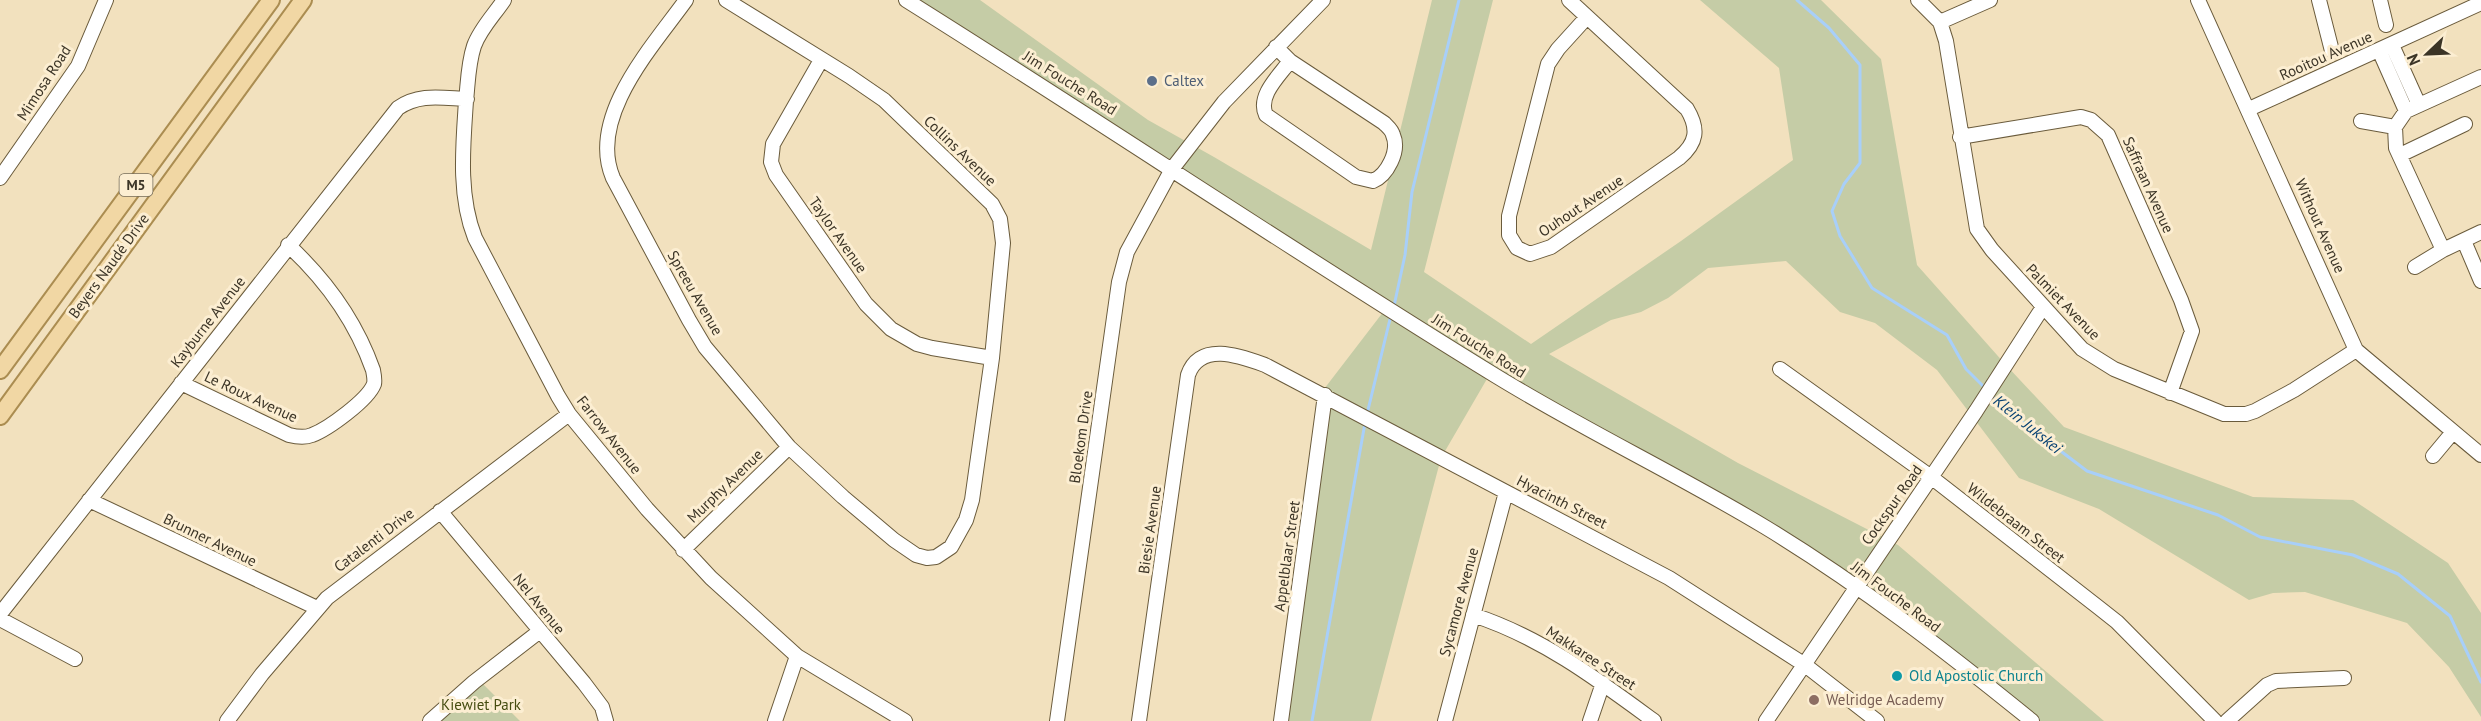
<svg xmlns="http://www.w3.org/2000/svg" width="2481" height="721" font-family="'PT Sans',sans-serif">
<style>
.green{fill:#c5cca6}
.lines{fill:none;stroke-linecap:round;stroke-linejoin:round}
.stream{stroke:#a8cff9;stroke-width:3}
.minor-casing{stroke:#6a5b3c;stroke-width:16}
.major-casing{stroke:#ab8d51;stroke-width:20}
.minor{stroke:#fff;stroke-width:14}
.major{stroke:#f1d7a4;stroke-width:16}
.service-dot{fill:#5c6f8a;stroke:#fceed2;stroke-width:2}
.culture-dot{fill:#0f9aa8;stroke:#fceed2;stroke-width:2}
.education-dot{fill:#8d6e63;stroke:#fceed2;stroke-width:2}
.labels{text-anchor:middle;stroke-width:6;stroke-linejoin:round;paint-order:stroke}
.shield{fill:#fceed2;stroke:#756c5a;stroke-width:1.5}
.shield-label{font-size:14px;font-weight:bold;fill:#3b3426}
.street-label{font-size:15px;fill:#3b3426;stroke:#fceed2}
.service-label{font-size:15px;fill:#4e5e75;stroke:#fceed2;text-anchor:start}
.culture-label{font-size:15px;fill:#0d838f;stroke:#fceed2;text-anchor:start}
.education-label{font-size:15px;fill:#785e54;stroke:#fceed2;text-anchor:start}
.park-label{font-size:15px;fill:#464d11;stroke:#fceed2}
.water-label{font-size:16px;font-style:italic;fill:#064072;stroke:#fceed2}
</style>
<rect width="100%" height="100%" fill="#f2e1be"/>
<!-- green -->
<path class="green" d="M 906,0 L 980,0 L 1148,120 L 1214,157 L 1371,250 L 1432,0 L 1493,0 L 1424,272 L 1531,344 L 1681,241 L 1793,160 L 1779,68 L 1700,0 L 1821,0 L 1881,59 L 1917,265 L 2005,364 L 2064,427 L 2253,497 L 2353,500 L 2448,563 L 2481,613 L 2481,717 L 2449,667 L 2407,623 L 2305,592 L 2273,593 L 2249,600 L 2099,509 L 2019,478 L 1937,370 L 1875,323 L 1840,312 L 1786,261 L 1708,268 L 1668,298 L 1641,312 L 1611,320 L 1549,354 L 1738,463 L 1898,545 L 2104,721 L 2033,721 L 1856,586 L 1491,372 L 1441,458 L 1371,721 L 1277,721 L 1321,393 L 1387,307 Z
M 482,683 L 520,721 L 441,721 Z"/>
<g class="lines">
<!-- stream -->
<path class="stream" d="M 1797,0 L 1829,28 L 1860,65 L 1860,163 L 1844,184 L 1832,211 L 1840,236 L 1872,288 L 1947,335 L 1966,369 L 1986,389
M 1394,306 L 1405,255 L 1412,192 L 1459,0
M 1992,396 L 2004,408 L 2087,471 L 2218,515 L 2260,537 L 2353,555 L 2398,574 L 2450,616 L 2481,682
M 1367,414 L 1391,315
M 1312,721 L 1365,423"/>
<!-- minor casing -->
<g class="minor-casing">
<path id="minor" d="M 504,0 C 494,15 480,29 474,46 C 468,64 468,83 466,101 C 463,146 458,195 475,238 L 558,396 L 569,414 L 647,509 L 711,578 L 797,656 L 905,721
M 686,0 C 653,46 587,117 613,178 L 689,320 L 705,347 L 789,447 L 843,497 L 894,540 L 916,555 L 927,558 L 936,557 L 951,547 L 966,520 L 972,500 L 992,358 L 1003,243 L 1000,219 L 992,204 L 884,100 L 849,76 L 726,0
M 906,0 C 1104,124 1297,254 1496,376 C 1584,430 1677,474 1765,527 C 1859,584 1947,652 2032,721
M 1569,0 L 1687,109 C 1699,129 1697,143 1679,158 L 1551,247 L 1530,254 L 1517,248 L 1509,235 L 1509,216 L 1548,64 L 1558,49 L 1587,17
M 1918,0 L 1940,22 L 1946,41 L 1977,229 L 1992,250 L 2082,349 L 2114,369 L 2224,414 L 2246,414 L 2255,411 L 2294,390 L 2356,350
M 2198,0 L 2356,350 L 2481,455
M 2319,0 L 2332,51
M 2380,0 L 2386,25
M 1940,22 L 1990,0
M 2392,45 L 2419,105
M 1276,47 L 1290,61 L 1384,123 C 1388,127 1392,130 1393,135 C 1400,151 1387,175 1373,181 L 1356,177 L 1266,115 C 1257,96 1279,76 1290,61
M 2379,50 L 2406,111
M 821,60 L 773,144 L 771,162 L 776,175 L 866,304 L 891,329 L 917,344 L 932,348 L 992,358
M 2481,77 L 2406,111 L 2395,127 L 2396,148 L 2443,250 L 2481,232
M 2249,109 L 2481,3
M 2361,121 L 2395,127
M 1960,137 L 2081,117 L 2091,120 L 2108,135 L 2181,300 L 2192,331 L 2170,393
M 2400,155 L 2465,124
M 0,178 L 78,66 L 106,0
M 2464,241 L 2481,281
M 2415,267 L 2443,250
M 1780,369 L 1931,477 L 2098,607 L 2117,622 L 2215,721
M 181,383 L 289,435 C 297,437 305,438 312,435 C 328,429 368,400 374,384 C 375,380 374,375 373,370 C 356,322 326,280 288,245
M 2433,456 L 2453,432
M 89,500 L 317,608
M 440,511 L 584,683 L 602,707 L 606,721
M 683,550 L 789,447
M 0,614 L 398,108 C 419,93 442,98 467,99
M 1473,615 C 1541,637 1597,679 1654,721
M 0,619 L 75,659
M 227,721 L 262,674 L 327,598 L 569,414
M 430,721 L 474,682 L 540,631
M 775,721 L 797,656
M 1057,721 L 1119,282 L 1127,252 L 1172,169 L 1224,102 L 1323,0
M 1139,721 L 1188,375 C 1200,341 1240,356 1265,365 L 1669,578 L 1805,665 L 1877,721
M 1281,721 L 1325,395
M 1445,721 L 1506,492
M 1590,721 L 1603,683
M 1766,721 L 1976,411 L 2043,307
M 2227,721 L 2267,685 L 2276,681 L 2344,678"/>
</g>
<!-- major casing -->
<g class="major-casing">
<path id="major" d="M 0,370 L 271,0
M 0,416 L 303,0"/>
</g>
<!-- minor -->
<use href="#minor" class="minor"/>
<!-- major -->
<use href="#major" class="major"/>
</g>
<!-- markers -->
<circle class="service-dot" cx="1152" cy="81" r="6"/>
<circle class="culture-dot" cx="1897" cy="676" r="6"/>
<circle class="education-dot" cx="1814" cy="700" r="6"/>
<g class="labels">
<!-- shield labels -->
<rect class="shield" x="119.5" y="174" width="33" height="22" rx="4.5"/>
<g class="shield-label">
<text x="136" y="190">M5</text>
</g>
<!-- street labels -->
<g class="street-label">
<text transform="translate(2326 56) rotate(-24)" y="5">Rooitou Avenue</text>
<text transform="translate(44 83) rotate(-57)" y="5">Mimosa Road</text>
<text transform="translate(1070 83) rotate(32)" y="5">Jim Fouche Road</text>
<text transform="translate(960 151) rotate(44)" y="5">Collins Avenue</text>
<text transform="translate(2148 185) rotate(66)" y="5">Saffraan Avenue</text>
<text transform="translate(1581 206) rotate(-34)" y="5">Ouhout Avenue</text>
<text transform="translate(2320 226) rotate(66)" y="5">Without Avenue</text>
<text transform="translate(838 235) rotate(55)" y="5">Taylor Avenue</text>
<text transform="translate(109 266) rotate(-54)" y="5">Beyers Naudé Drive</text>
<text transform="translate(695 293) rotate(60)" y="5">Spreeu Avenue</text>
<text transform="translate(2063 302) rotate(46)" y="5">Palmiet Avenue</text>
<text transform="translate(208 322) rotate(-52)" y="5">Kayburne Avenue</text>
<text transform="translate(1479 346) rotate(32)" y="5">Jim Fouche Road</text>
<text transform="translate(251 397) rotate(25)" y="5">Le Roux Avenue</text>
<text transform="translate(609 435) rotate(52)" y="5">Farrow Avenue</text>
<text transform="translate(1081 437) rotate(-82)" y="5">Bloekom Drive</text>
<text transform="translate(725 486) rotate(-44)" y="5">Murphy Avenue</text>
<text transform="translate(1562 502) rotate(27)" y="5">Hyacinth Street</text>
<text transform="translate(1892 505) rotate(-55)" y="5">Cockspur Road</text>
<text transform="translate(2016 523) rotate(38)" y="5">Wildebraam Street</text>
<text transform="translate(1150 530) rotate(-82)" y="5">Biesie Avenue</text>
<text transform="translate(210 540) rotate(26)" y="5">Brunner Avenue</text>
<text transform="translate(374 540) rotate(-37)" y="5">Catalenti Drive</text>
<text transform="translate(1287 556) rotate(-82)" y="5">Appelblaar Street</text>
<text transform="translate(1896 597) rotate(37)" y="5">Jim Fouche Road</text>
<text transform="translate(1459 602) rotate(-75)" y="5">Sycamore Avenue</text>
<text transform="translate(539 604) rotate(51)" y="5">Nel Avenue</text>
<text transform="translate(1591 658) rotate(33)" y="5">Makkaree Street</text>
</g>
<!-- service labels -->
<g class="service-label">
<text x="1164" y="86">Caltex</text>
</g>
<!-- culture labels -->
<g class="culture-label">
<text x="1909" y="681">Old Apostolic Church</text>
</g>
<!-- education labels -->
<g class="education-label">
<text x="1826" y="705">Welridge Academy</text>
</g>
<!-- park labels -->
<g class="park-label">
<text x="481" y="710">Kiewiet Park</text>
</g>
<!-- water labels -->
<g class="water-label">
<text transform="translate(2028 424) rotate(39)" y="6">Klein Jukskei</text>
</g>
</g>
<!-- north arrow -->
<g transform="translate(2427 54) rotate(247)" stroke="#fceed2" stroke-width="4.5" paint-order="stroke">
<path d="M0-4.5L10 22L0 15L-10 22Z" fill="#3b3426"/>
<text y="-9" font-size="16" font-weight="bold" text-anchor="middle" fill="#3b3426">N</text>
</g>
</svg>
